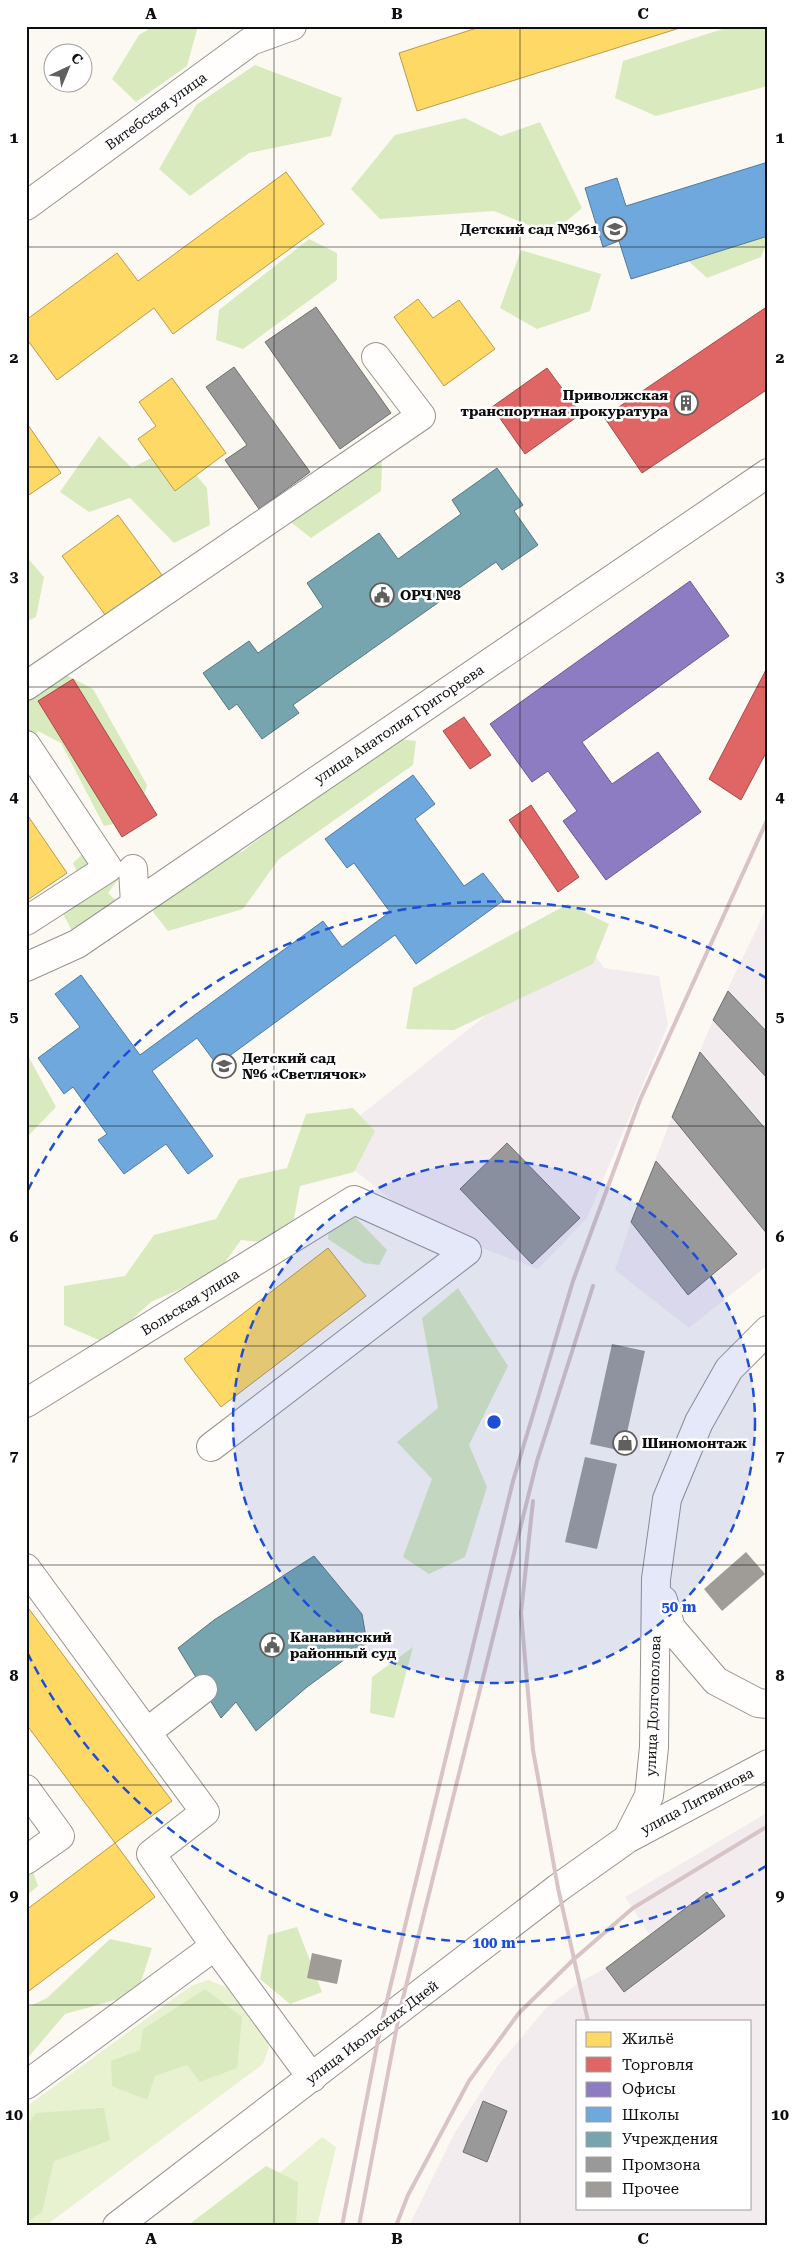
<svg xmlns="http://www.w3.org/2000/svg" width="794" height="2252" font-family="'Roboto Serif',serif">
<style>
.industrial{fill:#f3ecef;fill-rule:evenodd}
.green{fill:#e8f2d1}
.forest{fill:#d9eabe}
.homes{fill:#ffd966;stroke:#b79c4c}
.shops{fill:#e06666;stroke:#a14c4c}
.offices{fill:#8e7cc3;stroke:#685b8d}
.schools{fill:#6fa8dc;stroke:#527a9e}
.public{fill:#76a5af;stroke:#57787f}
.industry{fill:#999;stroke:#6f6f6f}
.building{fill:#9f9c98}
.lines{fill:none;stroke-linecap:round;stroke-linejoin:round}
.minor-casing{stroke:#959491;stroke-width:30}
.minor{stroke:#fffefd;stroke-width:28}
.rail{stroke:#d8c4c6;stroke-width:4}
.grid{fill:none;stroke:#0e0e0e;stroke-width:1;stroke-opacity:0.55}
.ring{fill:none;stroke:#1d4ed8;stroke-width:2.5;stroke-dasharray:9 6}
.labels{text-anchor:middle;stroke-width:5;stroke-linejoin:round;paint-order:stroke}
.street-label{font-size:14px;fill:#0e0e0e;stroke:#fff}
.poi-label{font-size:14px;font-weight:bold;fill:#0e0e0e;stroke:#fff;text-anchor:start}
.centre{fill:#1d4ed8;stroke:#fff;stroke-width:2.5}
.ring-label{font-size:15px;text-anchor:middle;font-weight:bold;fill:#1d4ed8;stroke:#fff;stroke-width:5;stroke-linejoin:round;paint-order:stroke}
.neatline{fill:none;stroke:#0e0e0e;stroke-width:2}
.grid-label{font-size:16px;text-anchor:middle;font-weight:bold;fill:#0e0e0e}
</style>
<rect width="100%" height="100%" fill="#fcf9f2"/>
<!-- industrial -->
<path class="industrial" d="M 768,905 L 768,1265 L 689,1328 L 615,1270 L 631,1222 L 672,1117 L 713,1020 Z
M 583,938 L 604,968 L 659,976 L 668,1025 L 587,1218 L 538,1269 L 424,1226 L 323,1145 Z
M 768,1812 L 768,2226 L 409,2226 L 454,2134 L 499,2064 L 546,2008 L 578,1983 L 606,1968 L 650,1935 L 625,1897 ZM 578,2021 L 750,2021 L 750,2208 L 578,2208 Z"/>
<!-- green -->
<path class="green" d="M 208,1980 L 226,1987 L 264,2033 L 269,2047 L 263,2064 L 45,2226 L 26,2226 L 26,2107 L 191,1986 Z
M 322,2137 L 336,2147 L 317,2226 L 217,2226 Z"/>
<!-- forest -->
<path class="forest" d="M 154,26 L 198,26 L 187,66 L 136,102 L 112,79 L 139,35 Z
M 732,26 L 768,26 L 768,86 L 656,116 L 615,98 L 623,61 Z
M 255,65 L 342,98 L 331,136 L 249,153 L 190,196 L 159,169 L 196,105 Z
M 465,118 L 501,136 L 540,122 L 582,208 L 551,234 L 494,211 L 380,219 L 351,189 L 395,135 Z
M 768,219 L 768,240 L 761,257 L 707,278 L 683,256 Z
M 309,239 L 337,253 L 337,280 L 243,349 L 216,340 L 219,310 Z
M 521,250 L 601,274 L 590,311 L 537,329 L 500,308 Z
M 99,436 L 132,468 L 172,447 L 207,488 L 210,525 L 174,543 L 130,498 L 89,512 L 60,492 Z
M 355,456 L 382,459 L 381,491 L 311,538 L 288,520 Z
M 26,556 L 44,577 L 36,617 L 26,622 Z
M 49,666 L 93,689 L 147,785 L 137,819 L 104,826 L 61,743 L 38,731 L 26,748 L 26,673 Z
M 391,738 L 416,741 L 413,765 L 279,859 L 243,909 L 168,931 L 153,912 L 160,882 L 243,851 Z
M 90,847 L 126,869 L 108,893 L 122,906 L 110,941 L 77,940 L 61,910 L 85,890 L 73,863 Z
M 568,904 L 609,924 L 593,964 L 454,1030 L 406,1029 L 413,988 Z
M 26,1052 L 56,1107 L 27,1137 L 26,1137 Z
M 353,1108 L 375,1131 L 354,1172 L 300,1186 L 293,1224 L 271,1243 L 241,1240 L 218,1272 L 151,1302 L 106,1343 L 64,1325 L 64,1286 L 125,1276 L 154,1235 L 216,1219 L 239,1179 L 287,1168 L 306,1114 Z
M 349,1211 L 387,1250 L 379,1265 L 364,1263 L 328,1239 L 330,1219 Z
M 458,1288 L 508,1366 L 469,1445 L 487,1487 L 465,1557 L 429,1574 L 403,1557 L 432,1479 L 397,1442 L 438,1408 L 422,1318 Z
M 413,1647 L 394,1718 L 370,1713 L 372,1677 Z
M 26,1852 L 38,1886 L 26,1896 Z
M 297,1927 L 322,1992 L 290,2004 L 260,1979 L 268,1935 Z
M 110,1939 L 152,1948 L 137,1994 L 65,2014 L 26,2060 L 26,2008 L 47,1998 Z
M 205,1989 L 242,2017 L 237,2068 L 200,2082 L 187,2065 L 155,2076 L 147,2100 L 112,2086 L 111,2061 L 140,2050 L 143,2029 Z
M 104,2108 L 110,2140 L 54,2161 L 42,2212 L 26,2223 L 26,2126 L 36,2113 Z
M 266,2166 L 298,2182 L 296,2226 L 187,2226 Z"/>
<!-- homes -->
<path class="homes" d="M 483,26 L 686,26 L 417,111 L 399,53 Z
M 286,172 L 324,224 L 173,334 L 154,308 L 57,380 L 26,338 L 26,320 L 117,253 L 138,281 Z
M 418,299 L 433,318 L 459,300 L 495,349 L 444,386 L 394,317 Z
M 172,378 L 226,453 L 175,491 L 138,439 L 156,426 L 139,402 Z
M 26,422 L 61,473 L 26,497 Z
M 118,515 L 162,575 L 106,616 L 62,556 Z
M 26,813 L 67,873 L 26,901 Z
M 328,1248 L 366,1296 L 221,1407 L 184,1359 Z
M 26,1605 L 172,1801 L 115,1843 L 26,1724 Z
M 115,1843 L 155,1897 L 26,1993 L 26,1910 Z"/>
<!-- shops -->
<path class="shops" d="M 768,306 L 768,389 L 642,473 L 604,417 Z
M 547,368 L 581,414 L 525,454 L 492,407 Z
M 768,666 L 768,749 L 741,800 L 709,779 Z
M 73,679 L 157,815 L 122,837 L 38,701 Z
M 464,717 L 491,755 L 470,769 L 443,731 Z
M 531,805 L 579,877 L 558,892 L 509,820 Z"/>
<!-- offices -->
<path class="offices" d="M 690,581 L 729,636 L 582,742 L 612,784 L 658,752 L 701,812 L 606,880 L 563,821 L 577,811 L 548,771 L 532,782 L 490,724 Z"/>
<!-- schools -->
<path class="schools" d="M 768,162 L 768,236 L 631,279 L 619,241 L 603,247 L 585,188 L 617,178 L 626,206 Z
M 413,775 L 435,804 L 415,819 L 464,886 L 483,873 L 504,900 L 416,964 L 395,935 L 217,1065 L 197,1038 L 152,1071 L 213,1156 L 188,1174 L 166,1144 L 124,1174 L 98,1140 L 107,1134 L 73,1087 L 64,1094 L 38,1058 L 80,1027 L 55,994 L 81,975 L 140,1055 L 323,921 L 342,947 L 390,912 L 354,863 L 347,868 L 325,839 Z"/>
<!-- public -->
<path class="public" d="M 497,468 L 523,505 L 514,511 L 538,545 L 502,570 L 496,562 L 395,633 L 293,705 L 299,713 L 262,739 L 237,704 L 229,710 L 203,673 L 249,641 L 258,653 L 323,607 L 307,583 L 379,533 L 398,559 L 461,514 L 452,500 Z
M 314,1556 L 362,1614 L 367,1643 L 307,1687 L 256,1731 L 236,1702 L 221,1718 L 178,1648 L 214,1620 Z"/>
<!-- industry -->
<path class="industry" d="M 316,307 L 391,413 L 340,449 L 265,342 Z
M 234,367 L 310,472 L 259,509 L 225,460 L 247,445 L 206,387 Z
M 728,991 L 768,1033 L 768,1079 L 713,1020 Z
M 700,1052 L 768,1132 L 768,1235 L 672,1117 Z
M 507,1143 L 580,1218 L 532,1264 L 460,1189 Z
M 656,1161 L 737,1254 L 688,1295 L 631,1222 Z
M 707,1892 L 725,1916 L 624,1992 L 606,1968 Z
M 483,2101 L 507,2111 L 487,2162 L 463,2152 Z"/>
<!-- building -->
<path class="building" d="M 612,1344 L 645,1351 L 623,1451 L 590,1444 Z
M 585,1457 L 617,1464 L 597,1549 L 565,1542 Z
M 746,1552 L 765,1574 L 722,1611 L 704,1589 Z
M 312,1953 L 342,1960 L 337,1984 L 307,1978 Z"/>
<g class="lines">
<!-- minor casing -->
<g class="minor-casing">
<path id="minor" d="M 26,206 L 251,41 L 292,26
M 26,686 L 421,416 L 376,357
M 26,745 L 108,868 L 26,921
M 133,869 L 135,904
M 26,967 L 77,944 L 768,473
M 26,1403 L 354,1200 L 467,1251 L 211,1447
M 26,1568 L 205,1812 L 151,1854 L 215,1946 L 26,2085
M 663,1600 L 671,1628 L 716,1681 L 758,1703 L 768,1704
M 147,1732 L 203,1689
M 26,1789 L 60,1836 L 26,1860
M 627,1839 L 649,1796 L 654,1747 L 656,1579 L 667,1499 L 699,1422 L 729,1369 L 768,1330
M 215,1946 L 312,2078
M 117,2226 L 558,1888 L 627,1839 L 768,1764"/>
</g>
<!-- minor -->
<use href="#minor" class="minor"/>
<!-- rail -->
<path class="rail" d="M 533,1501 L 521,1613 L 533,1750 L 558,1888 L 588,2021
M 342,2226 L 381,2025 L 513,1481 L 573,1281 L 640,1100 L 768,818
M 359,2226 L 400,2010 L 537,1461 L 593,1286
M 396,2226 L 408,2195 L 469,2081 L 519,2013 L 573,1960 L 633,1908 L 768,1826"/>
</g>
<!-- grid -->
<path class="grid" d="M 274,26 L 274,2226M 520,26 L 520,2226M 26,247 L 768,247M 26,467 L 768,467M 26,687 L 768,687M 26,906 L 768,906M 26,1126 L 768,1126M 26,1346 L 768,1346M 26,1565 L 768,1565M 26,1785 L 768,1785M 26,2005 L 768,2005"/>
<!-- distance rings -->
<circle cx="494" cy="1422" r="261" fill="#1d4ed8" fill-opacity=".12"/>
<g class="ring">
<circle cx="494" cy="1422" r="261"/>
<path d="M766 1866A521 521 0 0 1 28 1654M28 1190A521 521 0 0 1 766 978"/>
</g>
<!-- icons -->
<defs>
<g id="school-ring" transform="scale(1.25)"><circle r="9.5" fill="#fff" stroke="#61605e" stroke-width="1.5"/><path d="M0-5L7-2L0 1L-7-2ZM-4 1L0 2.5L4 1V4Q0 6-4 4Z" fill="#61605e"/></g>
<g id="building-ring" transform="scale(1.25)"><circle r="9.5" fill="#fff" stroke="#61605e" stroke-width="1.5"/><path d="M-4-6H4V6H1V3H-1V6H-4ZM-2.5-4.3h1.7v1.8h-1.7ZM.8-4.3h1.7v1.8H.8ZM-2.5-1h1.7V.8h-1.7ZM.8-1h1.7V.8H.8Z" fill="#61605e"/></g>
<g id="civic-ring" transform="scale(1.25)"><circle r="9.5" fill="#fff" stroke="#61605e" stroke-width="1.5"/><path d="M-.6-6.5H3V-4.5H.6V-3L4-1V1h2V6H-6V1h2V-1L-.6-3ZM-1.2 2.5V6h2.4V2.5Z" fill="#61605e"/></g>
<g id="shop-ring" transform="scale(1.25)"><circle r="9.5" fill="#fff" stroke="#61605e" stroke-width="1.5"/><path d="M-5-2.5h2.3a2.7 3.5 0 0 1 5.4 0H5L5.5 6h-11ZM-1.5-2.5h3a1.5 2.3 0 0 0-3 0Z" fill="#61605e"/></g>
</defs>
<g fill-rule="evenodd">
<use href="#school-ring" x="615" y="229"/>
<use href="#building-ring" x="686" y="403"/>
<use href="#civic-ring" x="382" y="595"/>
<use href="#school-ring" x="224" y="1066"/>
<use href="#shop-ring" x="625" y="1443"/>
<use href="#civic-ring" x="272" y="1645"/>
</g>
<g class="labels">
<!-- street labels -->
<g class="street-label">
<text transform="translate(156 111) rotate(-36)" y="5">Витебская улица</text>
<text transform="translate(399 724) rotate(-34)" y="5">улица Анатолия Григорьева</text>
<text transform="translate(190 1302) rotate(-32)" y="5">Вольская улица</text>
<text transform="translate(653 1706) rotate(-88)" y="5">улица Долгополова</text>
<text transform="translate(697 1801) rotate(-28)" y="5">улица Литвинова</text>
<text transform="translate(372 2032) rotate(-37)" y="5">улица Июльских Дней</text>
</g>
<!-- poi labels -->
<g class="poi-label">
<text x="598" y="234" text-anchor="end">Детский сад №361</text>
<text x="668" y="400" text-anchor="end">Приволжская<tspan x="668" dy="16">транспортная прокуратура</tspan></text>
<text x="400" y="600">ОРЧ №8</text>
<text x="242" y="1063">Детский сад<tspan x="242" dy="16">№6 «Светлячок»</tspan></text>
<text x="642" y="1448">Шиномонтаж</text>
<text x="290" y="1642">Канавинский<tspan x="290" dy="16">районный суд</tspan></text>
</g>
</g>
<circle cx="494" cy="1422" r="8" class="centre"/>
<g class="ring-label">
<text x="679" y="1612">50 m</text>
<text x="494" y="1948">100 m</text>
</g>
<!-- border -->
<rect width="794" height="2252" fill="none" stroke="#ffffff" stroke-width="55"/>
<!-- legend -->
<rect x="576" y="2020" width="175" height="190" fill="#ffffff" stroke="#9f9f9f"/>
<rect x="586" y="2032" width="25" height="15" fill="#ffd966" stroke="#9f9f9f"/>
<text x="622" y="2044" font-size="15" fill="#0e0e0e">Жильё</text>
<rect x="586" y="2057" width="25" height="15" fill="#e06666" stroke="#9f9f9f"/>
<text x="622" y="2070" font-size="15" fill="#0e0e0e">Торговля</text>
<rect x="586" y="2082" width="25" height="15" fill="#8e7cc3" stroke="#9f9f9f"/>
<text x="622" y="2094" font-size="15" fill="#0e0e0e">Офисы</text>
<rect x="586" y="2107" width="25" height="15" fill="#6fa8dc" stroke="#9f9f9f"/>
<text x="622" y="2120" font-size="15" fill="#0e0e0e">Школы</text>
<rect x="586" y="2132" width="25" height="15" fill="#76a5af" stroke="#9f9f9f"/>
<text x="622" y="2144" font-size="15" fill="#0e0e0e">Учреждения</text>
<rect x="586" y="2157" width="25" height="15" fill="#999999" stroke="#9f9f9f"/>
<text x="622" y="2170" font-size="15" fill="#0e0e0e">Промзона</text>
<rect x="586" y="2182" width="25" height="15" fill="#9f9c98" stroke="#9f9f9f"/>
<text x="622" y="2194" font-size="15" fill="#0e0e0e">Прочее</text>
<!-- north arrow -->
<g transform="translate(68 68) rotate(44)"><circle r="24" fill="#ffffff" stroke="#9f9f9f"/>
<path d="M0-4L9 19L0 12L-9 19Z" fill="#61605e"/>
<text y="-8" font-size="14" font-weight="bold" text-anchor="middle" fill="#0e0e0e">С</text>
</g>
<rect x="28" y="28" width="738" height="2196" class="neatline"/>
<g class="grid-label">
<text x="151" y="19">A</text>
<text x="397" y="19">B</text>
<text x="643" y="19">C</text>
<text x="14" y="143">1</text>
<text x="780" y="143">1</text>
<text x="14" y="363">2</text>
<text x="780" y="363">2</text>
<text x="14" y="582">3</text>
<text x="780" y="582">3</text>
<text x="14" y="802">4</text>
<text x="780" y="802">4</text>
<text x="14" y="1022">5</text>
<text x="780" y="1022">5</text>
<text x="14" y="1242">6</text>
<text x="780" y="1242">6</text>
<text x="14" y="1461">7</text>
<text x="780" y="1461">7</text>
<text x="14" y="1681">8</text>
<text x="780" y="1681">8</text>
<text x="14" y="1901">9</text>
<text x="780" y="1901">9</text>
<text x="14" y="2120">10</text>
<text x="780" y="2120">10</text>
<text x="151" y="2244">A</text>
<text x="397" y="2244">B</text>
<text x="643" y="2244">C</text>
</g>
</svg>
